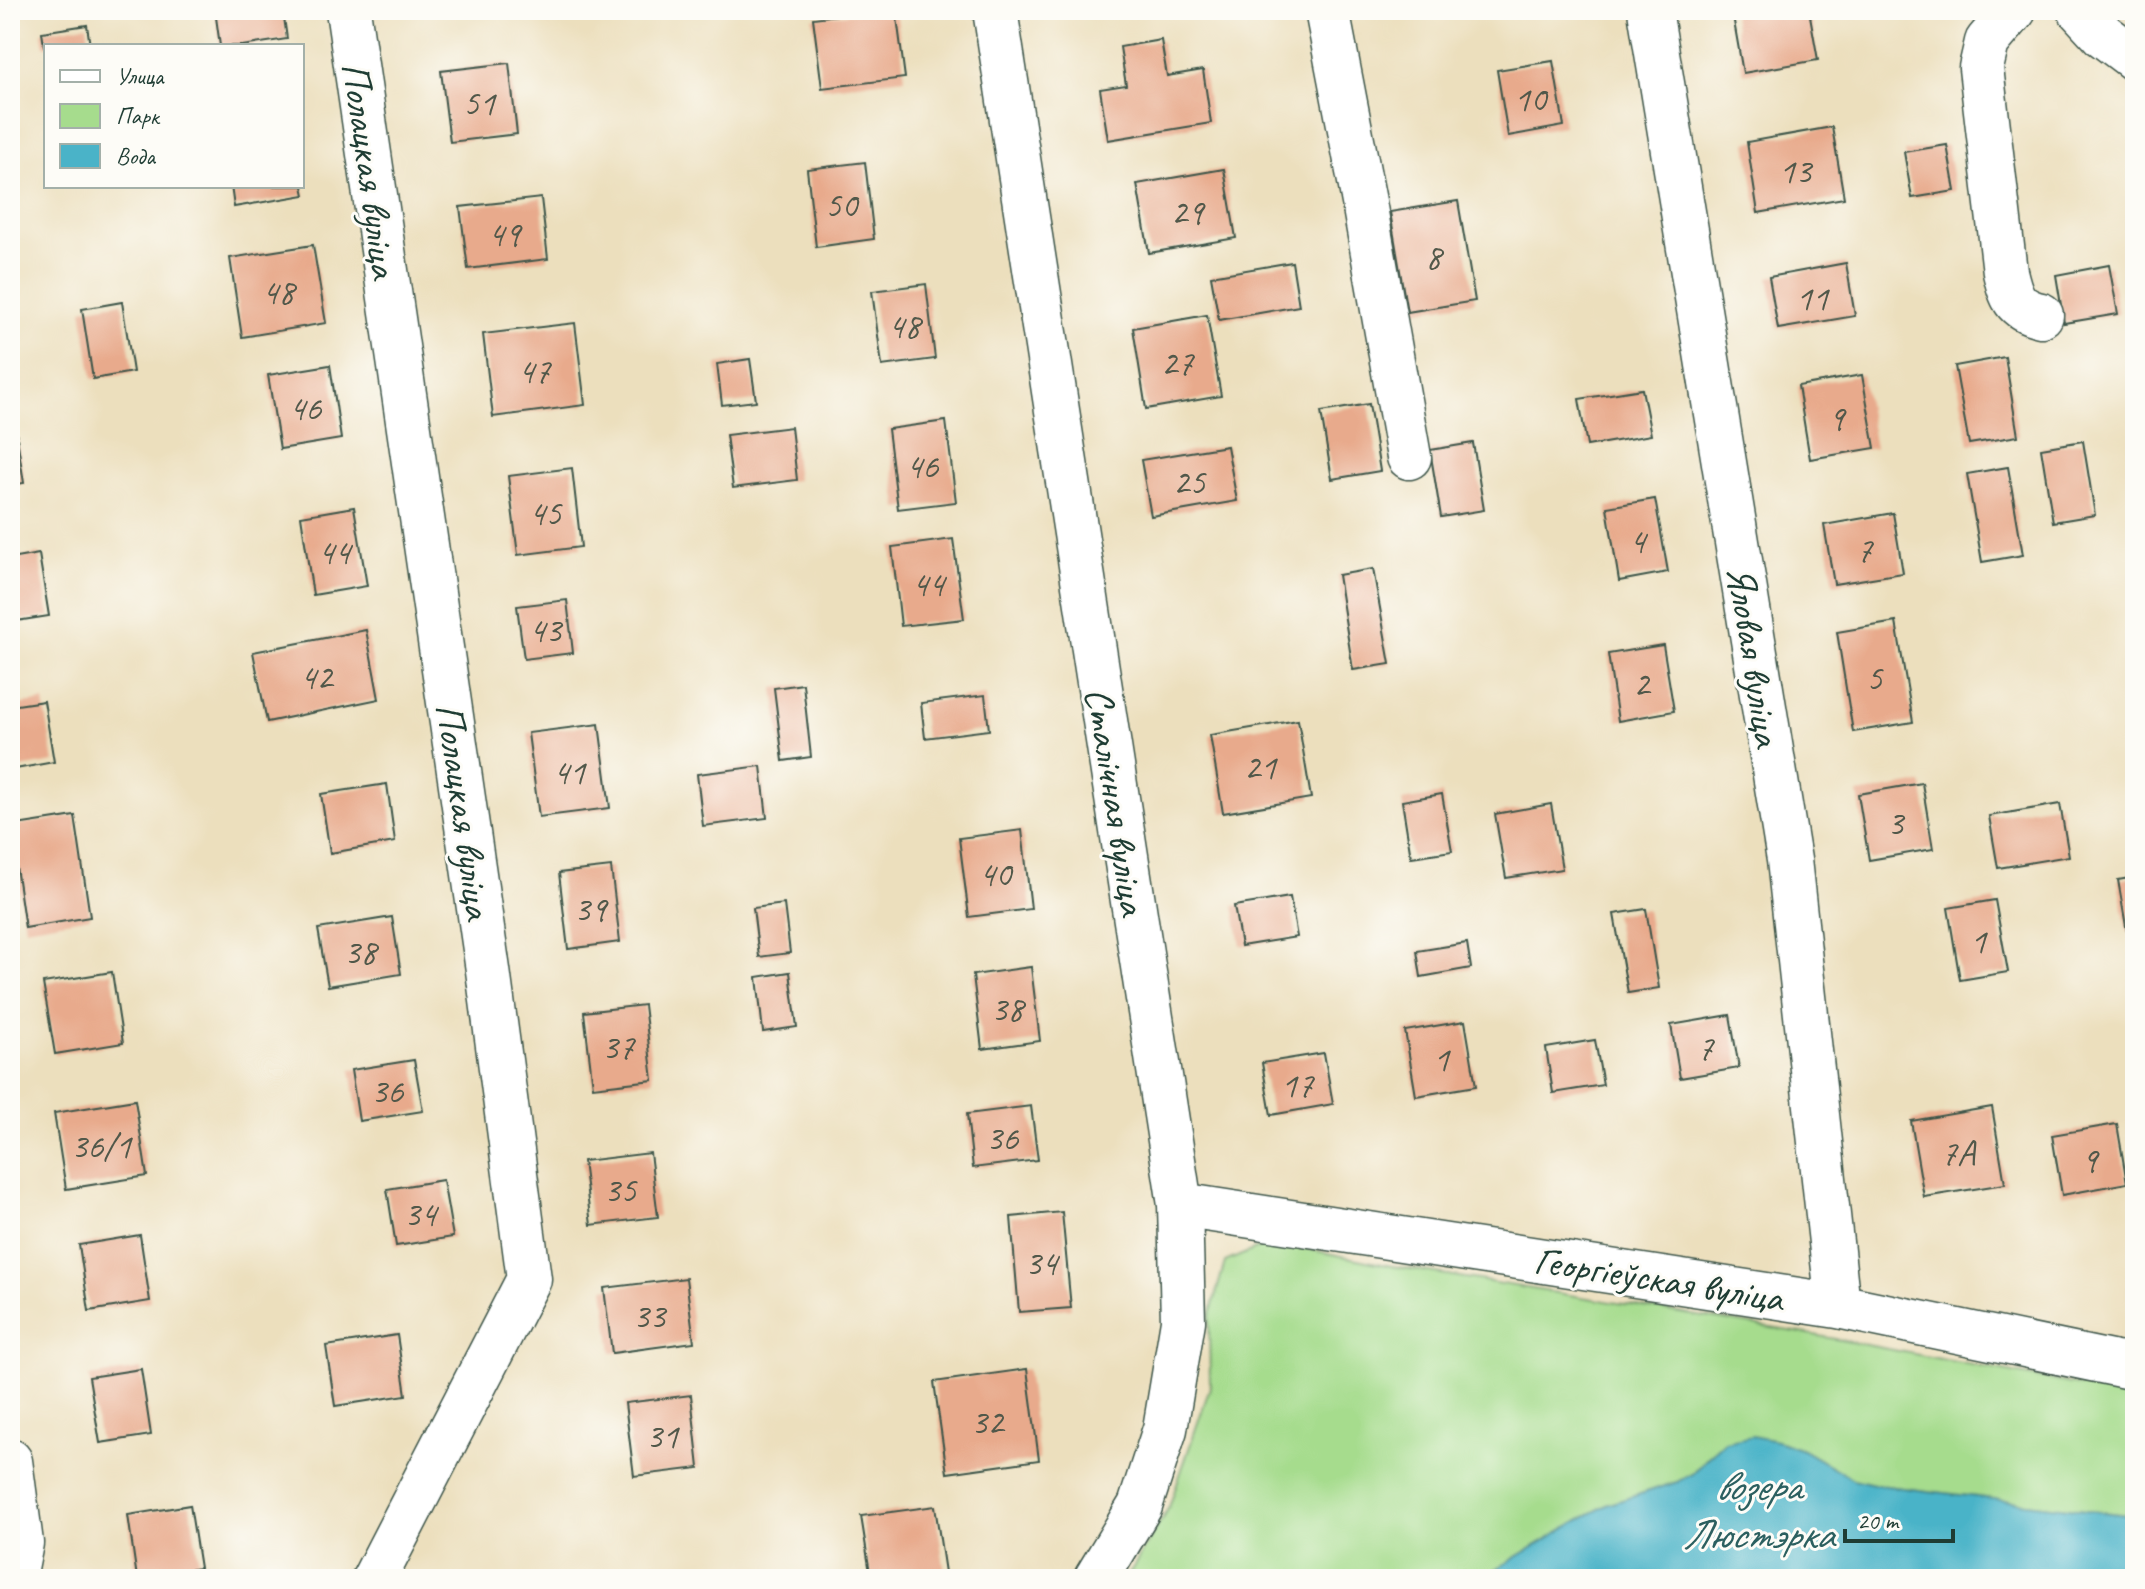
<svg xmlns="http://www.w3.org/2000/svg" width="2145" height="1589" font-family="Caveat,sans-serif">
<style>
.green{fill:#a6dc8d;stroke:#628c60;stroke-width:2}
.water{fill:#4ab3c8;stroke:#34787e;stroke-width:2}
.building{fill:#e8aa8c}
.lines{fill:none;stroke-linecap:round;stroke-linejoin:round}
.minor-casing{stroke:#3e5549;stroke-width:47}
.minor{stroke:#fff;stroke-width:44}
.labels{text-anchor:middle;stroke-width:6;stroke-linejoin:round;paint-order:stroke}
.number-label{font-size:36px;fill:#51584a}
.street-label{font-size:40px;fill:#1f3d34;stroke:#fdfcf7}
.water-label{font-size:42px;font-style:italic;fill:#2c6060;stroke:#fdfcf7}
</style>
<rect width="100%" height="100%" fill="#fdfcf7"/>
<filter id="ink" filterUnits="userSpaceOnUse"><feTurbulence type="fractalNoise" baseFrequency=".0125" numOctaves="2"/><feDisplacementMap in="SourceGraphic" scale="16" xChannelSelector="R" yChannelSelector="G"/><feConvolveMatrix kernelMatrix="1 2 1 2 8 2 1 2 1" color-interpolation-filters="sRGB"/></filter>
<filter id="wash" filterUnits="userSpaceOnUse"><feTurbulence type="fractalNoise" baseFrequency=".006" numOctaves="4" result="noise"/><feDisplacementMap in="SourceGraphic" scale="32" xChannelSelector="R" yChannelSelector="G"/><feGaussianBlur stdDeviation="1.8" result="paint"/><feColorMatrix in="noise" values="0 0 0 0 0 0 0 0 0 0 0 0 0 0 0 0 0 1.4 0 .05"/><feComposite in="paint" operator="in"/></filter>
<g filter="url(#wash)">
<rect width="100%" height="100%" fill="#ecdfbd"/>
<!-- green -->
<path class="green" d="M 1272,1242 L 1392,1266 L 1814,1335 L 2135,1396 L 2135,1516 L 1878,1485 L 1853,1479 L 1803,1450 L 1777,1441 L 1708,1457 L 1695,1472 L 1677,1482 L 1607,1505 L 1582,1518 L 1480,1579 L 1126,1579 L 1169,1507 L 1210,1387 L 1209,1319 L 1225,1262 Z"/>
<!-- water -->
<path class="water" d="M 1752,1436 L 1777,1441 L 1803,1450 L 1853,1479 L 1878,1485 L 2135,1516 L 2135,1579 L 1480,1579 L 1582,1518 L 1607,1505 L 1677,1482 L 1695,1472 L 1708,1457 L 1725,1442 Z"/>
<g id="blocks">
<!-- building -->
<path class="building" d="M 215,10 L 283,10 L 287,39 L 242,46 L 220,46 Z
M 879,10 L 896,10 L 905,78 L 822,88 L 813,18 Z
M 1484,10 L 1510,10 L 1510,12 L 1485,16 Z
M 1732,10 L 1809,10 L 1818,60 L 1743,73 Z
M 87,25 L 90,46 L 44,46 L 42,32 Z
M 1161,40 L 1167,76 L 1203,70 L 1211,123 L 1108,140 L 1100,89 L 1126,85 L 1120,47 Z
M 1553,61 L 1564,126 L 1508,136 L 1497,70 Z
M 509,63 L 517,134 L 450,142 L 441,71 Z
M 1832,127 L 1844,198 L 1758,213 L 1747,142 Z
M 1947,145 L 1955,191 L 1912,198 L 1904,152 Z
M 865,162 L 874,239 L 816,247 L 807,169 Z
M 1224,169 L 1236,238 L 1149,253 L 1137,184 Z
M 231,186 L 303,186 L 305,195 L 234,207 Z
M 541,198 L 548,259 L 468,269 L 460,207 Z
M 1458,201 L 1475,301 L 1407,312 L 1390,212 Z
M 2135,202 L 2135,226 L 2133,226 L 2130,203 Z
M 313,245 L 326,323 L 242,337 L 230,258 Z
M 1292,262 L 1299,306 L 1219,320 L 1211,276 Z
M 1846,263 L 1855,316 L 1778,329 L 1769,277 Z
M 2109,265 L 2118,314 L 2064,323 L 2056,275 Z
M 926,284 L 935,359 L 882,366 L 872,291 Z
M 122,302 L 133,372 L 93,379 L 82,309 Z
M 1207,315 L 1221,396 L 1146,409 L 1133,328 Z
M 575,323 L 585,405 L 493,417 L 483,334 Z
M 2005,357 L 2018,436 L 1969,444 L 1955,366 Z
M 750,359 L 756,401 L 722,405 L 717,364 Z
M 330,365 L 341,439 L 280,449 L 268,375 Z
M 1862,375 L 1875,448 L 1810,459 L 1798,386 Z
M 1642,389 L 1651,435 L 1587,446 L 1579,399 Z
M 1369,404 L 1380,471 L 1332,479 L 1321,412 Z
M 946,421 L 956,502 L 898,509 L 888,429 Z
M 15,425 L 24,483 L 10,485 L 10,426 Z
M 791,427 L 797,480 L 733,488 L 726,435 Z
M 2083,441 L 2095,515 L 2053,522 L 2041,448 Z
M 1473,443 L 1484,510 L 1441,517 L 1430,450 Z
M 1227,446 L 1237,501 L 1151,516 L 1141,460 Z
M 2008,467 L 2023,555 L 1982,562 L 1967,474 Z
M 572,468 L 581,547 L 518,555 L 508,476 Z
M 1655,499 L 1668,572 L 1619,581 L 1607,507 Z
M 354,507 L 367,586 L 313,595 L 301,516 Z
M 1893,513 L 1903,573 L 1834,584 L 1824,525 Z
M 953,539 L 964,619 L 901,626 L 892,547 Z
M 39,554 L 49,616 L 10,622 L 10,559 Z
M 1373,569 L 1390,664 L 1353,670 L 1338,575 Z
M 567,600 L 573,653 L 524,659 L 517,606 Z
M 1896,622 L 1913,722 L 1853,732 L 1837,632 Z
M 366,630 L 379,699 L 267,722 L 253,652 Z
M 1663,645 L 1674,711 L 1618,721 L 1608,654 Z
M 803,684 L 811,757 L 783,761 L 774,688 Z
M 985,695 L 989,730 L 925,738 L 921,703 Z
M 44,701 L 54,762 L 10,770 L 10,706 Z
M 1298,720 L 1311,798 L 1223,813 L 1210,735 Z
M 599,724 L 610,808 L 539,817 L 528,733 Z
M 761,766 L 767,818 L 703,826 L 697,774 Z
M 1922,783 L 1933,849 L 1869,860 L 1858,794 Z
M 387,784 L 395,842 L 330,853 L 321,794 Z
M 1442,794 L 1452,851 L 1411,857 L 1402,801 Z
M 1551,804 L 1562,869 L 1506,878 L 1495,814 Z
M 2060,804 L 2069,856 L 1998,868 L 1989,816 Z
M 75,816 L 90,917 L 25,928 L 10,826 Z
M 1022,830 L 1031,909 L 969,917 L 959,838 Z
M 611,867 L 620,942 L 568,949 L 559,873 Z
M 2135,877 L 2135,930 L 2127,932 L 2118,880 Z
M 1290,897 L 1297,937 L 1241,946 L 1234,906 Z
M 1995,900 L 2008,972 L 1960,980 L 1948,908 Z
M 784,904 L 790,953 L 759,957 L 753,908 Z
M 1646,909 L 1659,988 L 1628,993 L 1614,914 Z
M 392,917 L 401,974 L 328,986 L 318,929 Z
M 1467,943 L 1471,968 L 1421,977 L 1417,951 Z
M 1031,967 L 1040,1041 L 982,1049 L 973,975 Z
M 112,972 L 123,1043 L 55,1054 L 43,983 Z
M 790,972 L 797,1027 L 763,1032 L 757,977 Z
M 644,1005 L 653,1080 L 593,1087 L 584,1012 Z
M 1730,1015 L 1739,1068 L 1680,1078 L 1671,1025 Z
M 1465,1021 L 1476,1086 L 1416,1096 L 1405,1031 Z
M 1595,1040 L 1603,1085 L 1553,1093 L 1546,1048 Z
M 1324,1053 L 1333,1104 L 1271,1115 L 1262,1063 Z
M 414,1060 L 423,1111 L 359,1121 L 351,1070 Z
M 135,1100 L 147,1176 L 66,1189 L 54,1113 Z
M 1031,1106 L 1038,1160 L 973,1168 L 967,1114 Z
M 1992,1107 L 2005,1184 L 1924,1197 L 1911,1121 Z
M 2117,1124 L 2127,1183 L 2062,1195 L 2052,1135 Z
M 650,1153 L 658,1217 L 591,1225 L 583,1161 Z
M 443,1180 L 453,1237 L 396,1246 L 387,1189 Z
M 1062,1212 L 1071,1308 L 1019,1312 L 1011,1217 Z
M 140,1235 L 150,1301 L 89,1311 L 79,1245 Z
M 686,1278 L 694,1342 L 612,1353 L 604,1288 Z
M 397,1335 L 406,1395 L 335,1406 L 326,1346 Z
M 141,1369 L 151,1435 L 100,1443 L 89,1377 Z
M 1027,1369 L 1039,1460 L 947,1473 L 934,1382 Z
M 691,1395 L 699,1468 L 634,1476 L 625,1403 Z
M 190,1505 L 200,1568 L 137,1578 L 128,1515 Z
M 935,1506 L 946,1579 L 871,1579 L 861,1516 Z"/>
</g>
</g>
<g filter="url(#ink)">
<use href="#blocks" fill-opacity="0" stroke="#3e5549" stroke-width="2"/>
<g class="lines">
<!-- minor casing -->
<g class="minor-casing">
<path id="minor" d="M 348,10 L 488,970 L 529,1279 L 374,1579
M 995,10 L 1180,1205 L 1183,1321 L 1165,1429 L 1140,1506 L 1096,1579
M 1327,10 L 1364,202 L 1409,457
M 1650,10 L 1789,860 L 1838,1306
M 2014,10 L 1987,42 L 1981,68 L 2005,272 C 2011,297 2014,309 2041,315
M 2080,10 L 2103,35 L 2135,59
M 1180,1205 L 1838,1306 L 2135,1368
M 10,1461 L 21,1543 L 14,1579"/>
</g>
<!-- minor -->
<use href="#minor" class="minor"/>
</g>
</g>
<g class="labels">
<!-- number labels -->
<g class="number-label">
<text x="1530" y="111">10</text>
<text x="479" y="115">51</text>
<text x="1795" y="183">13</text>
<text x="841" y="217">50</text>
<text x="1187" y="224">29</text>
<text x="504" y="246">49</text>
<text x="1433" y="269">8</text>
<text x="278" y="304">48</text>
<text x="1812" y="310">11</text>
<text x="904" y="338">48</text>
<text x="1177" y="375">27</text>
<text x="534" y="383">47</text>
<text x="305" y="420">46</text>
<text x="1836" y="430">9</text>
<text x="922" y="478">46</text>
<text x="1189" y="494">25</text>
<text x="545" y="525">45</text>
<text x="1637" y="553">4</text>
<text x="1864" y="562">7</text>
<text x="334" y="564">44</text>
<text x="928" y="596">44</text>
<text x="545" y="642">43</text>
<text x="316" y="689">42</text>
<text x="1874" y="690">5</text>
<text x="1641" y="696">2</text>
<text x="1260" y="779">21</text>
<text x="569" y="784">41</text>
<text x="1895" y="835">3</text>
<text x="995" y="886">40</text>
<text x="590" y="921">39</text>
<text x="1978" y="953">1</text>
<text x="360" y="964">38</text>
<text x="1007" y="1021">38</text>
<text x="618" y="1059">37</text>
<text x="1705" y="1060">7</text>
<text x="1441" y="1071">1</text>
<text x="1297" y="1097">17</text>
<text x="387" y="1103">36</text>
<text x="1002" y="1150">36</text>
<text x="101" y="1158">36/1</text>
<text x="1958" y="1165">7А</text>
<text x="2089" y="1172">9</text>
<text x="620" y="1202">35</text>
<text x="420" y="1226">34</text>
<text x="1041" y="1275">34</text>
<text x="649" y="1328">33</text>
<text x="987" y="1434">32</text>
<text x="662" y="1448">31</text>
</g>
<!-- street labels -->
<g class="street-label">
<text transform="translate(371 170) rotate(82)" y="14">Полацкая вуліца</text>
<text transform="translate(1755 656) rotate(81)" y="14">Яловая вуліца</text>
<text transform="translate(1117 801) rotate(81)" y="14">Сталічная вуліца</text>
<text transform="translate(465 811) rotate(82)" y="14">Полацкая вуліца</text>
<text transform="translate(1659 1278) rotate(9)" y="14">Георгіеўская вуліца</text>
</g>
<!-- water labels -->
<g class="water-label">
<text x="1758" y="1500">возера<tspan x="1758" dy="48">Люстэрка</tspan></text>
</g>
</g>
<!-- margin -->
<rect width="2145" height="1589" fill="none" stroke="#fdfcf7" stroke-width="40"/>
<!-- legend -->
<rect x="44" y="44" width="260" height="144" fill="#fdfcf7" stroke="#a4b0a9" stroke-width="2"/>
<rect x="60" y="70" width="40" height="12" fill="#ffffff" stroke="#a4b0a9" stroke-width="2"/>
<text x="116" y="84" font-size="24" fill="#1f3d34">Улица</text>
<rect x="60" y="104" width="40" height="24" fill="#a6dc8d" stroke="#a4b0a9" stroke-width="2"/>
<text x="116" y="124" font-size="24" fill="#1f3d34">Парк</text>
<rect x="60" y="144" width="40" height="24" fill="#4ab3c8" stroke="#a4b0a9" stroke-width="2"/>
<text x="116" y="164" font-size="24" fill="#1f3d34">Вода</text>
<!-- scale -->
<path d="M1845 1529v12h108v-12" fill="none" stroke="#1f3d34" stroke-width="4"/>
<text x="1857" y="1529" font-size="24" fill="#1f3d34" stroke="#fdfcf7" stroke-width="6" paint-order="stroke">20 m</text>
</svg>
